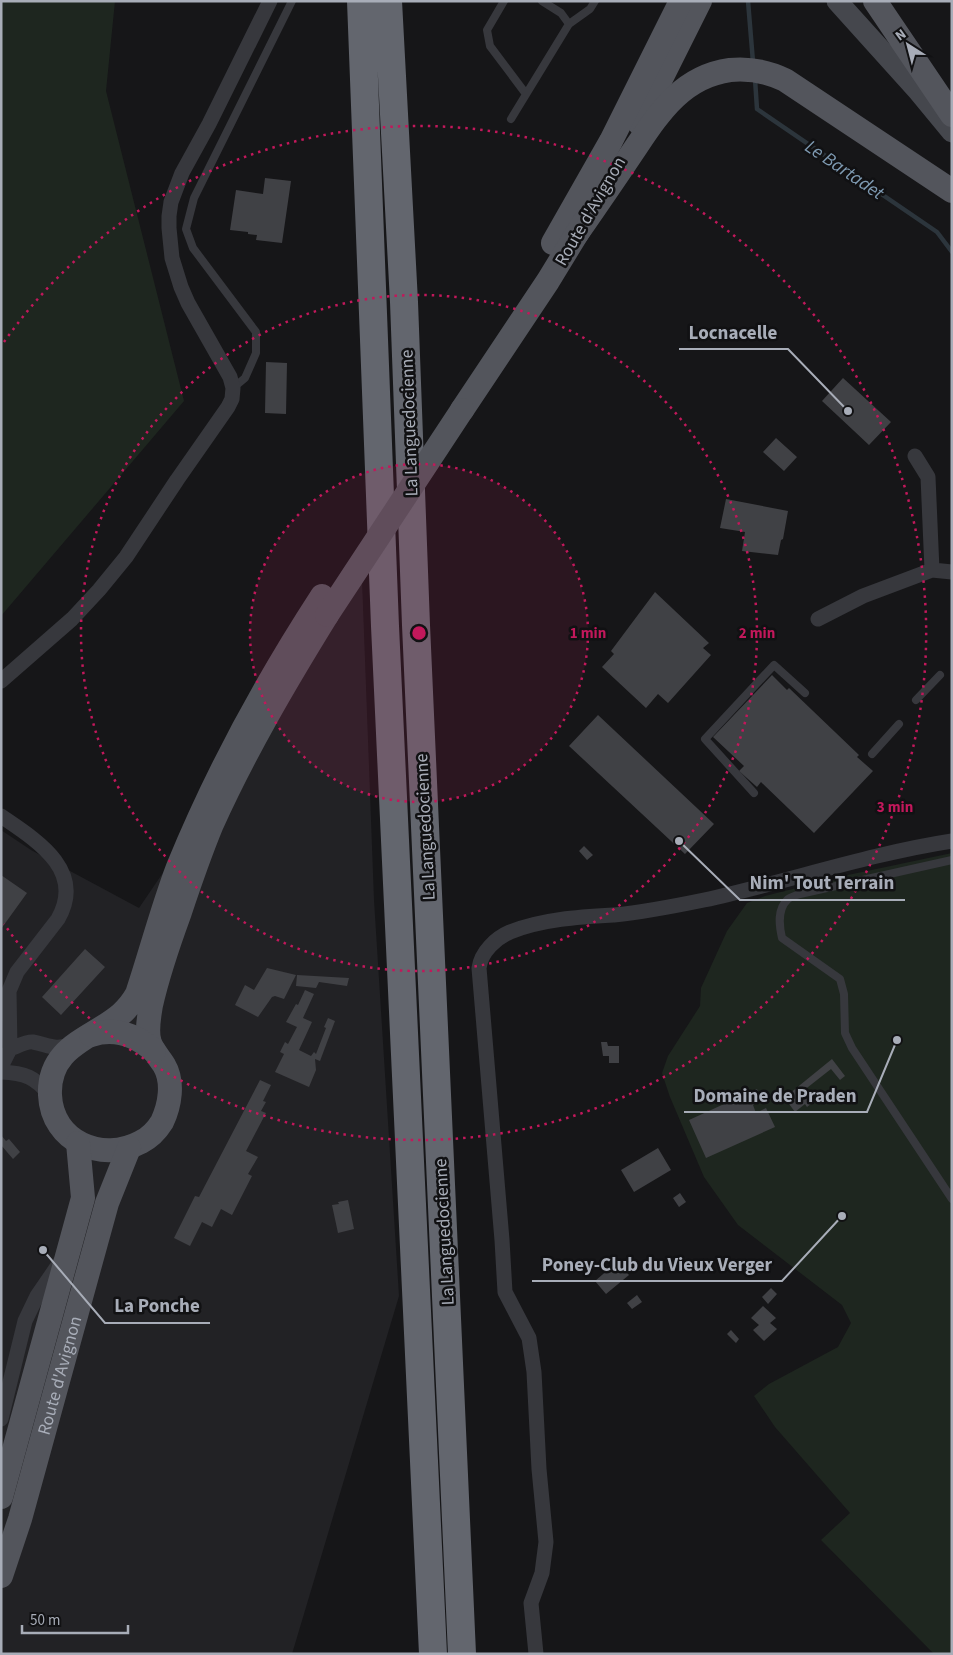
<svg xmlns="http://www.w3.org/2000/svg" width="953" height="1655" font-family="'Source Sans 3',sans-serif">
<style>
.built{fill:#222225}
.green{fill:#1e261f}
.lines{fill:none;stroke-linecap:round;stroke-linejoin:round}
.stream{stroke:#2c353c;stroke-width:4.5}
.building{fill:#404145}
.service{stroke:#37383d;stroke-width:8}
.minor{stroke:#37383d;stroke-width:15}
.secondary{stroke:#45474d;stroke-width:21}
.primary{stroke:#53555c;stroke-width:24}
.motorway{stroke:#63666e;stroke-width:28}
.primary-bridge{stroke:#53555c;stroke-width:24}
.ring{fill:none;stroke:#c2185b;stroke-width:2.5;stroke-dasharray:2.5 5}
.labels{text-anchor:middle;stroke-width:5;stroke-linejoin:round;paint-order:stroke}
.street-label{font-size:18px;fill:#a8adb8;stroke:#111113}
.water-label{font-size:19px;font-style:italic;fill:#7f9bb3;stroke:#111113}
.centre{fill:#c2185b;stroke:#111113;stroke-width:2.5}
.ring-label{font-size:15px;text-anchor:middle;font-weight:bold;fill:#c2185b;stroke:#111113;stroke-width:5;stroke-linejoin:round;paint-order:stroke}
.leader{fill:none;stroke:#a8adb8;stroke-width:2}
.callout-dot{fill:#a8adb8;stroke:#111113;stroke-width:2}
.callout-label{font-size:19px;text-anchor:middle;font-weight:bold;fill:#a8adb8;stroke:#111113;stroke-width:5;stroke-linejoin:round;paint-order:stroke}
</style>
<rect width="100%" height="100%" fill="#161618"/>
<!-- built -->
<path class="built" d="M 362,580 L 374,900 L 399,1296 L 292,1654 L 1,1654 L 1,830 L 31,850 L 139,908 Z"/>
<!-- green -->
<path class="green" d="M 1,1 L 115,1 L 106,91 L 184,401 L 1,616 Z
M 952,853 L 952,1654 L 934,1654 L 821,1540 L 850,1513 L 775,1427 L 754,1396 L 769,1384 L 838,1347 L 851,1323 L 842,1305 L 738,1225 L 704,1177 L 670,1097 L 662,1073 L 668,1056 L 700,1006 L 701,988 L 727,931 L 747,903 L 765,896 L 848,875 Z"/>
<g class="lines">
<!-- stream -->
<path class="stream" d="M 748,1 L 753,62
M 755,79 L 757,109 L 937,232 L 952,252"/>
</g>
<!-- building -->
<path class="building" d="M 265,178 L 291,181 L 282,243 L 256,240 L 257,235 L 248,234 L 248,232 L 230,230 L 236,190 L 263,194 Z
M 266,362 L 287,363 L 286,414 L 265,413 Z
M 843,378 L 891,422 L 869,445 L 822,401 Z
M 776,438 L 797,457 L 784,471 L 763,452 Z
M 726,499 L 788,511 L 783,539 L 781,540 L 778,555 L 742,551 L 745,532 L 720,528 Z
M 655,592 L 709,643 L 703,648 L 711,655 L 668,703 L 658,694 L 646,708 L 602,667 L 614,654 L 611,651 Z
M 772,675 L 787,690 L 789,688 L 859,755 L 857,757 L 873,771 L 814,833 L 761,782 L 757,787 L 739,771 L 744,766 L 713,737 Z
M 598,715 L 714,824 L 685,854 L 569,746 Z
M 584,846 L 593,855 L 587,860 L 579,851 Z
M 1,875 L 27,893 L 1,929 Z
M 85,949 L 105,967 L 61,1015 L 42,997 Z
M 267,968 L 296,975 L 284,999 L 275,996 L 272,997 L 258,1017 L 235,1005 L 245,985 L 254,990 Z
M 297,975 L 349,978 L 347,986 L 319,982 L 316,988 L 296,986 Z
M 305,990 L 314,994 L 303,1018 L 312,1022 L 299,1050 L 311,1056 L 314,1052 L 316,1054 L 326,1028 L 324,1027 L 328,1018 L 335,1021 L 320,1061 L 315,1059 L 316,1070 L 309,1087 L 275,1072 L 284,1054 L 280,1052 L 285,1042 L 288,1044 L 297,1027 L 286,1022 L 296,1004 L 298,1005 Z
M 601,1042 L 607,1042 L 608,1046 L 619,1046 L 619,1063 L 609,1063 L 609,1056 L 603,1056 Z
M 832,1059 L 845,1076 L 840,1080 L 831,1069 L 803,1091 L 812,1103 L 807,1107 L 805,1104 L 795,1112 L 789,1104 L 794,1101 L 789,1094 Z
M 260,1080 L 271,1085 L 263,1101 L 266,1102 L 261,1111 L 266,1113 L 246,1151 L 258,1157 L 248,1174 L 252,1176 L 232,1215 L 221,1209 L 212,1227 L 202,1222 L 190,1246 L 174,1238 L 195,1196 L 199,1197 Z
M 757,1089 L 762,1100 L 753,1105 L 756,1113 L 766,1108 L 775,1127 L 706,1158 L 689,1120 Z
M 1,1135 L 6,1141 L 9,1139 L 20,1152 L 13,1159 L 1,1145 Z
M 658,1148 L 671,1170 L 634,1192 L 621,1170 Z
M 680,1193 L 686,1202 L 679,1207 L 673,1198 Z
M 348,1200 L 354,1229 L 338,1233 L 332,1205 L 339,1204 L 338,1202 Z
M 617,1262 L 629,1275 L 606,1294 L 595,1281 Z
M 771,1288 L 777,1294 L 768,1304 L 762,1297 Z
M 637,1295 L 642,1302 L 632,1309 L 627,1303 Z
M 763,1306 L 776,1318 L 770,1323 L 777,1329 L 764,1341 L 753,1330 L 759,1325 L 751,1318 Z
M 731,1330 L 739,1339 L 736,1343 L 727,1334 Z"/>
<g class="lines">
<!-- service -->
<path class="service" d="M 504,1 L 487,30 L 490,46 L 526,94
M 542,1 L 561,13 L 569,24 L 590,9 L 595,1
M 511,119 L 569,24
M 233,388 L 245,378 L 256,353 L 256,332 L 193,248 L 186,229 L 194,198 L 292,1
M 916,700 L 940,675
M 872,754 L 899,724
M 754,793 L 705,739 L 774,665 L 805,693
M 952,860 L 800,894 C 797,895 791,897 788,899 C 777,909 779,925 782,938 L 840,979 L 844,994 L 845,1033 L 852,1048 L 952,1199"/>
<!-- minor -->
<path class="minor" d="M 915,456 L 928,477 L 932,570
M 818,619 L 863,596 L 932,570 L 952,572
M 1,681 L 72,619 L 99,590 L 126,557 L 177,480 L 228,407 L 232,399 L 233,388 L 230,377 L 188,303 L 181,287 L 172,258 L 169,228 L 169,216 L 171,202 L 182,173 L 209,124 L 270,1
M 1,816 C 36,840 86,870 58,919 L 17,972 L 9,991 L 10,1049 L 1,1067
M 10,1049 C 16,1047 27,1041 33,1042 C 49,1045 55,1051 72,1044
M 1,1072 C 25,1073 35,1077 50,1095
M 1,1419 L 25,1321 L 37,1296 L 61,1261
M 536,1654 L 531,1603 L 542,1573 L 546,1542 L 539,1469 L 534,1372 L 529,1338 L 505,1292 L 502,1240 L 479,968 C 481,952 496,938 510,932 C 543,919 579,917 614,915 C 644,912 675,906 704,900 C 787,882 868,854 952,841"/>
<!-- secondary -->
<path class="secondary" d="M 837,1 L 919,92 L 952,132"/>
<!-- primary -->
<g class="primary">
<path d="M 875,1 L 952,115"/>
<path d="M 639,123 L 700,1"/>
<path d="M 576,235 C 594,209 612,183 630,156 C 656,118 679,77 730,70 C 749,68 768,72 785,80 L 952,191"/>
<path d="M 553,243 L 611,141 L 681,1"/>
<path d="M 462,410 L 548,281 L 584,222"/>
<path d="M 322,596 C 266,682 217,772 178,867 C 162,909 151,952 137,994 C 133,1001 128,1008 121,1014 C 92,1039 48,1046 50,1095 C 52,1142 102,1163 141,1142 C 149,1138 157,1130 162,1122 C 170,1105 174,1082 164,1065 C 159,1057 153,1051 150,1043 C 146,1032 149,1017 151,1005 C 158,974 169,942 180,912 C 190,882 200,853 212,824 C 245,751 285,683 327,615"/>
<path d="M 91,1035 C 115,1027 136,1035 154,1051"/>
<path d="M 1,1497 L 83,1198 L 78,1143"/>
<path id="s1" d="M 1,1576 L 20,1519 L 107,1203 L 129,1148"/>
</g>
<!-- motorway -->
<path class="motorway" d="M 361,1 L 385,626 L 433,1654
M 388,1 L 404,302 L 416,625 L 462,1654"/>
<!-- primary-bridge -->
<path class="primary-bridge" d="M 327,615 L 462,410"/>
</g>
<!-- distance rings -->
<circle cx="419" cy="633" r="169" fill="#c2185b" fill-opacity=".12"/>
<g class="ring">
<circle cx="419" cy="633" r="169"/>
<circle cx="419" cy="633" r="338"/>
<path d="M4 342A507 507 0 1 1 4 924"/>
</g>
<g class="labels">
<!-- street labels -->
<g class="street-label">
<text transform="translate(590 211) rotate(-60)" y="6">Route d'Avignon</text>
<text transform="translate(409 423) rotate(-92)" y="6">La Languedocienne</text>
<text transform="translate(425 827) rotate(-93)" y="6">La Languedocienne</text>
<text transform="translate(444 1232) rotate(-93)" y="6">La Languedocienne</text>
<text dy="6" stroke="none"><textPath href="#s1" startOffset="209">Route d'Avignon</textPath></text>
</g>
<!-- water labels -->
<g class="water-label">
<text transform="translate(845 169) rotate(34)" y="7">Le Bartadet</text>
</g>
</g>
<circle cx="419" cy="633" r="8" class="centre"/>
<g class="ring-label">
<text x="588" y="638">1 min</text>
<text x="757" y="638">2 min</text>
<text x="895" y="812">3 min</text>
</g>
<!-- callouts -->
<path class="leader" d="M848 411L788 349H679M679 841L740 900H905M897 1040L867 1112H684M842 1216L782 1281H532M43 1250L105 1323H210"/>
<g class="callout-dot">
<circle cx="848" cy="411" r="5"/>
<circle cx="679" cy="841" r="5"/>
<circle cx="897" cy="1040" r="5"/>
<circle cx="842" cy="1216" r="5"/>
<circle cx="43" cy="1250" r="5"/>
</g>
<g class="callout-label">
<text x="733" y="339">Locnacelle</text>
<text x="822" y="889">Nim' Tout Terrain</text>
<text x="775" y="1102">Domaine de Praden</text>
<text x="657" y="1271">Poney-Club du Vieux Verger</text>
<text x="157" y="1312">La Ponche</text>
</g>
<!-- border -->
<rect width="953" height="1655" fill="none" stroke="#a8adb8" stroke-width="5"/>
<!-- north arrow -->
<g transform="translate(908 45) rotate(324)" stroke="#111113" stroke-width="4" paint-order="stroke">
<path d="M0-4L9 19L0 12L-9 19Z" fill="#a8adb8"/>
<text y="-8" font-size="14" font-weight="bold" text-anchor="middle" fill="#a8adb8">N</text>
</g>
<!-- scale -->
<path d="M22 1625v8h106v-8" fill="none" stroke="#a8adb8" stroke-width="2.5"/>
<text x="30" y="1625" font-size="15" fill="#a8adb8" stroke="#111113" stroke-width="4" paint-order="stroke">50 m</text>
</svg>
